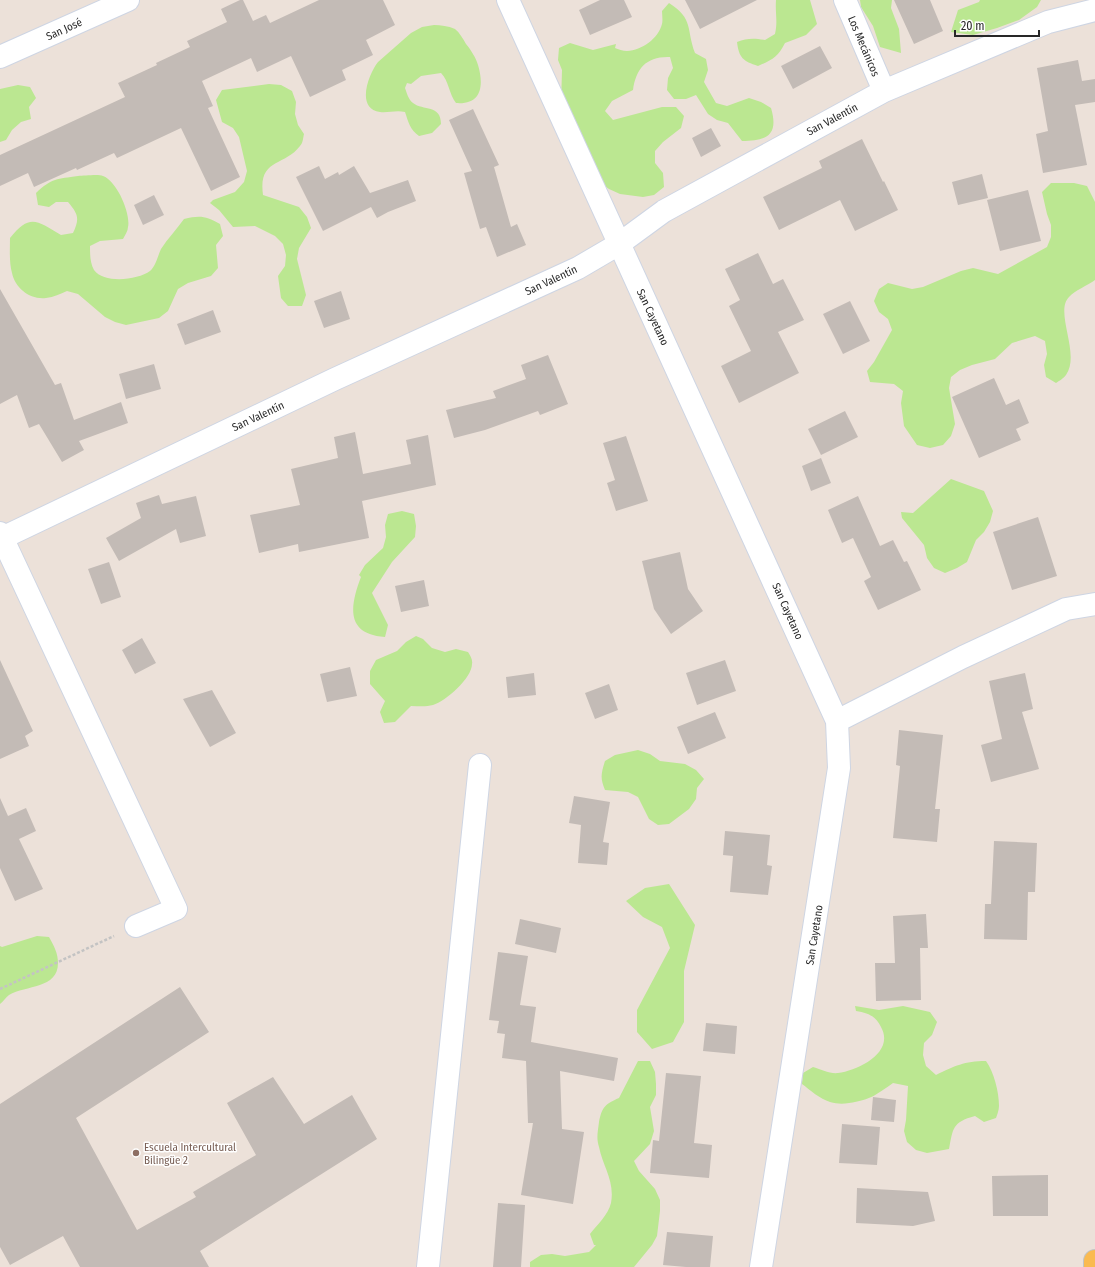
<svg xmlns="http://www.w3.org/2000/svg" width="1095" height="1267" font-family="'Fira Sans Condensed',sans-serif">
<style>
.green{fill:#bbe791}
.building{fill:#c3bbb6}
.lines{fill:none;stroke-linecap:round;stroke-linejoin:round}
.minor-casing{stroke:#ced5e3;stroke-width:24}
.major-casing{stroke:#c3c3c3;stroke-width:24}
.path{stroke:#c3c3c3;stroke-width:2.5;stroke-dasharray:3 2;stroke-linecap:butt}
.minor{stroke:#fff;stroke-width:22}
.major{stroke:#faba50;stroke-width:22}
.education-dot{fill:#8d6e63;stroke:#fff;stroke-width:1.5}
.labels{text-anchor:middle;stroke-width:3;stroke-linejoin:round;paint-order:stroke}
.street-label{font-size:11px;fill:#282828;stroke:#fff}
.education-label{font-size:11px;fill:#785e54;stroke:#fff;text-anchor:start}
</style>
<rect width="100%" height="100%" fill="#ece1d9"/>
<!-- green -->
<path class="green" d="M 776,0 L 810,0 L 817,24 L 806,35 L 785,43 C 778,57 772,60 758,66 C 743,61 739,58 737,42 C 747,38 754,38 765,40 L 775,34 C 778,21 775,13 776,0 Z
M 860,0 L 892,0 L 891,8 L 899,29 L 901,53 L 880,47 L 873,26 L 861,7 Z
M 980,0 L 1041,0 L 1037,7 L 1019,20 L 997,28 L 973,35 L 951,32 L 958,10 L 979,2 Z
M 669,3 C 694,19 686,29 695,53 L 706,59 L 708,70 L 704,82 L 716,103 L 727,106 L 749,98 L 761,102 L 771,108 C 779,135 767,141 742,141 L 728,123 L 717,120 L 708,114 L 696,95 L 686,99 L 674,99 L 667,90 L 668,78 L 673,68 L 670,57 C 647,56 636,68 633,90 L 612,101 L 605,111 L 613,120 L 662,107 L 676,107 L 684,116 L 681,128 L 663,142 L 655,151 L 655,163 L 663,173 L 664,187 L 654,195 L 643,197 L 620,194 L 609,189 L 591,176 L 561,105 L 562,70 L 558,60 L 559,48 L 570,43 L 593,50 L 616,44 L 615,48 C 618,49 623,51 627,51 C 642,50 658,39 662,24 C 663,20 662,15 662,11 Z
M 434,25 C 441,25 448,26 455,29 C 460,33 463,39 466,44 C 471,50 476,58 478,65 C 484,85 482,105 456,103 C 449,94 449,81 441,73 L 421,76 L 411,84 L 407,83 L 405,88 C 407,93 408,99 413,103 C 423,111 441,104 441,124 L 432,133 L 419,136 C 410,130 408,121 405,112 C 396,110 388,113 380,112 C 355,109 369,73 378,62 L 411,33 L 422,27 Z
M 269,84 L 281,85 L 292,91 L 296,102 L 295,114 L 298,125 L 304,134 C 303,138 303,143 300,146 C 284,167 258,158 263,195 L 299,207 L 307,217 L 311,228 L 299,248 L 297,259 L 306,295 L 302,306 L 288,306 L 281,298 L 278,276 L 285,266 L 286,255 L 283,244 L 275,236 L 255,226 L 233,227 L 219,210 L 210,203 L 213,200 L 235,192 L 244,182 L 247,171 L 239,137 L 233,128 L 222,122 L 216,100 L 222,90 Z
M 18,85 L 30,87 L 36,98 L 29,107 L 31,119 L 21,122 L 12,130 L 6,140 L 0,142 L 0,89 Z
M 78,176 C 84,176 98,174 103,176 C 117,181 131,214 128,227 C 128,231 125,235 123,239 L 100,241 L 90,246 C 90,254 90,263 94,270 C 104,284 138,280 150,271 C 156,266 158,255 161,249 C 168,238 177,229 184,219 C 200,215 206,216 220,224 L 223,236 L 216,245 L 218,268 L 211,276 L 188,283 L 178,289 L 168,311 L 159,318 L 126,325 L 115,322 L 105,317 L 78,294 L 67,291 C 60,294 54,297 46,298 C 30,300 15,288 12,273 C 9,262 10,249 10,238 C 30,213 37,221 61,235 L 73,233 C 80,218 78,214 68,202 L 56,202 L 49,207 L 38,205 L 36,193 C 52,178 57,179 78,176 Z
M 1051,183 L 1074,183 L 1087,186 L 1095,202 L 1095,280 C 1088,285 1074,291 1069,297 C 1054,312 1081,354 1066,375 C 1064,378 1059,381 1056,383 L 1046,377 L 1044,365 L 1047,354 L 1045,341 L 1035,336 L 1012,343 L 995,359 L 972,365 L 960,370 L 951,377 L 949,388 L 955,424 L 951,436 L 943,445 L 930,448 L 917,445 L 904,426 L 901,403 L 903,391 L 894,384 L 870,382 L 867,371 L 874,362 L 892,330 L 888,319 L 879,312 L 874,301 L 879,289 L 888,283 L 912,289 L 923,287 L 961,271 L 973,268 L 998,274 L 1047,247 L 1051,237 L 1051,225 L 1047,214 L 1042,192 Z
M 951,479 L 984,491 L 993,511 L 990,522 L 984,532 L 976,540 L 967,562 L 957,568 L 945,573 L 934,568 L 927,558 L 924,545 L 902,518 L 901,512 L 913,513 Z
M 402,511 L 414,514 L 416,526 L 415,537 L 392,562 L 372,593 L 388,625 L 385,637 C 345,634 350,606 361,577 L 359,575 L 365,565 L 383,548 L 386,537 L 385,525 L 388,514 Z
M 416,636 L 423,639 L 432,648 L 445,652 L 456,649 L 468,652 C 470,655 473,660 472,664 C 472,678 446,701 433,705 C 426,707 418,706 411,706 L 395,722 L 384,723 L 380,712 L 385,701 L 370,684 L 370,671 L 376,660 L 397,651 L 406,642 Z
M 638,750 L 650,754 L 660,761 L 685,764 L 696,770 L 704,779 L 697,788 L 696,799 L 689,809 L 669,824 L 658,825 L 649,819 L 638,797 L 628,792 L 605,790 C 600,778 601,774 605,761 L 615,755 Z
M 669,884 L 695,925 L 684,971 L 684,1022 L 673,1042 L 652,1049 L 637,1032 L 637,1010 L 670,948 L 662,927 L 643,917 L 626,901 L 645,888 Z
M 37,936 L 49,937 C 54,946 58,953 58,963 C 58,989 26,985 9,995 C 6,997 3,1002 0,1004 L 0,946 L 2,947 Z
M 855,1006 L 879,1010 L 903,1006 L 930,1012 L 937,1022 L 932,1035 L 924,1043 L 923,1055 L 926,1066 L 936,1075 C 955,1066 964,1061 986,1061 C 994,1072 999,1092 999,1106 C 999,1110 997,1115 996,1118 L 984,1122 L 975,1116 C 952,1122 953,1129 949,1149 L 927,1153 L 916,1150 L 907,1142 L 904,1131 L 906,1120 L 908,1086 L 893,1083 C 876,1095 870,1100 849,1103 C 843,1104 837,1104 830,1102 C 820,1099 810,1090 802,1084 L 803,1073 L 813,1067 C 820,1069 830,1074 838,1073 C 859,1070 895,1052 881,1027 C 876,1016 868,1013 856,1011 Z
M 638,1061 L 650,1061 L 655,1072 L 656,1084 L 656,1095 L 650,1107 L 654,1131 L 650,1144 L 634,1161 L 639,1171 L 655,1189 L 660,1200 L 660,1211 L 657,1236 L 652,1245 L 634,1267 L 530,1267 L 530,1262 L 541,1255 L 552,1254 L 565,1256 L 589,1252 L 596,1245 L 594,1245 L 590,1234 C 597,1225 608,1215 611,1203 C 615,1181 603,1167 599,1147 C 596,1138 598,1131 599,1122 C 602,1107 605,1104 619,1098 Z"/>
<!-- building -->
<path class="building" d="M 240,0 L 243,0 L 253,21 L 266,15 L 270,23 L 319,0 L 383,0 L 395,25 L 366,40 L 373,55 L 342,70 L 346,80 L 310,97 L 291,56 L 257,72 L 251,58 L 202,81 L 213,106 L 208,108 L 240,177 L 211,191 L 181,128 L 117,158 L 114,153 L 77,170 L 76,168 L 34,187 L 28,173 L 0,186 L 0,155 L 125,97 L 118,83 L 157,65 L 156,63 L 190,47 L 187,41 L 227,22 L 221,9 Z
M 600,0 L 624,0 L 632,17 L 590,35 L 579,10 Z
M 685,0 L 757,0 L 700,29 Z
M 894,0 L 930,0 L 943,31 L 914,44 Z
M 820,46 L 832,68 L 793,89 L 781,66 Z
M 1078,60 L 1082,81 L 1095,79 L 1095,102 L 1075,105 L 1087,165 L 1043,173 L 1036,134 L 1048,131 L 1037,68 Z
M 473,109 L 499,165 L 494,167 L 511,227 L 517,224 L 526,245 L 497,257 L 486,227 L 480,229 L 464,173 L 472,171 L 449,120 Z
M 711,128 L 721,146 L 701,157 L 692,138 Z
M 862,139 L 883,182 L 884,181 L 898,210 L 855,231 L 840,200 L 779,230 L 763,197 L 822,168 L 819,161 Z
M 319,166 L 325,179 L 338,172 L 339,175 L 354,166 L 370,193 L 408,180 L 416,201 L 388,212 L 377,218 L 371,207 L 323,231 L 296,177 Z
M 982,174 L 988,198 L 958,205 L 952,182 Z
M 1028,190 L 1041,241 L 1000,251 L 987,200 Z
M 154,195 L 164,215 L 143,225 L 134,205 Z
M 758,253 L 773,284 L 783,279 L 804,320 L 778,332 L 799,373 L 739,403 L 721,366 L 751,351 L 729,306 L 740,300 L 725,269 Z
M 0,289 L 55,385 L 61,383 L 74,420 L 121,402 L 128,423 L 79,441 L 84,450 L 62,462 L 39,424 L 29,428 L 17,395 L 0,404 Z
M 341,291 L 350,319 L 324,328 L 314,301 Z
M 850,301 L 870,341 L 843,354 L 823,314 Z
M 213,310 L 221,332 L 185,345 L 177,324 Z
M 548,355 L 568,404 L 540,415 L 538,411 L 485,430 L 454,438 L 446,410 L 496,398 L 493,391 L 526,379 L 521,365 Z
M 154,364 L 161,389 L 126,399 L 119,374 Z
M 994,378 L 1006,405 L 1019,399 L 1029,423 L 1016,429 L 1021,440 L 979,458 L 952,397 Z
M 845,411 L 858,437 L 821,455 L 808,429 Z
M 355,432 L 363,474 L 411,464 L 406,440 L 428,435 L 436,485 L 362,501 L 369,538 L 299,552 L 298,544 L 259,553 L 250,515 L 300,505 L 291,469 L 338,458 L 334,437 Z
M 626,436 L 648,501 L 616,511 L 607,483 L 615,480 L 603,443 Z
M 821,458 L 831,483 L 811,491 L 802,466 Z
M 159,495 L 162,504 L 196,496 L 206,536 L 180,543 L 176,529 L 119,561 L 106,538 L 141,518 L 136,503 Z
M 858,496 L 880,546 L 893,540 L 904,562 L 907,561 L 921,590 L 878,610 L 864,581 L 871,577 L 853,538 L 842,543 L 828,510 Z
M 1038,517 L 1057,576 L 1012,590 L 993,532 Z
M 680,552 L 688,589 L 703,611 L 671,634 L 654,609 L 642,561 Z
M 109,562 L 121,597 L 101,604 L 88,569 Z
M 424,580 L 429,606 L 401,612 L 395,586 Z
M 142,638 L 156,663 L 135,674 L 122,650 Z
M 0,660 L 33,731 L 25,736 L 29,746 L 0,759 Z
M 725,660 L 736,691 L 697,705 L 686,673 Z
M 350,667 L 357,696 L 327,702 L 320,674 Z
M 534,673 L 536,695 L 508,698 L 506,677 Z
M 1025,673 L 1033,709 L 1022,712 L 1039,769 L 991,782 L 981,745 L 1002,739 L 989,681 Z
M 609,684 L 618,710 L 595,719 L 585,693 Z
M 212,690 L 236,733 L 210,747 L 183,699 Z
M 715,712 L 726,738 L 688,754 L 677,727 Z
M 899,730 L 943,735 L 935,809 L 940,809 L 937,842 L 893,838 L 900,766 L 896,765 Z
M 574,796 L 610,802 L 603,842 L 609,843 L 607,865 L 578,863 L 581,825 L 569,823 Z
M 0,798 L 8,816 L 26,808 L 36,831 L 19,839 L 43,889 L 15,901 L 0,868 Z
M 725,831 L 770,835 L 767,865 L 772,866 L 768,895 L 730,892 L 733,856 L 723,855 Z
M 994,841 L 1037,843 L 1035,892 L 1028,892 L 1027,940 L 984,939 L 985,904 L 991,904 Z
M 926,914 L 928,948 L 920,948 L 921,1000 L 876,1001 L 875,963 L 895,963 L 893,916 Z
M 520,919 L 561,928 L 556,953 L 515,944 Z
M 498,952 L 528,956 L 520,1005 L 536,1007 L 531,1042 L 618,1058 L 614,1081 L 560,1071 L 562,1129 L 584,1132 L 573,1204 L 521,1195 L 533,1123 L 528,1123 L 526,1061 L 502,1058 L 505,1034 L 497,1033 L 499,1021 L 489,1020 Z
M 180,987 L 209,1032 L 76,1118 L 137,1230 L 196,1197 L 193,1192 L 256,1155 L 227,1103 L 273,1077 L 304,1124 L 352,1095 L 377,1139 L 200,1251 L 209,1267 L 80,1267 L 63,1236 L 10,1265 L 0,1247 L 0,1104 Z
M 706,1023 L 737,1026 L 735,1054 L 703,1051 Z
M 666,1073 L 701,1076 L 694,1143 L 712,1145 L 709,1178 L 650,1173 L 653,1140 L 659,1141 Z
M 873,1097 L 896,1100 L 894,1122 L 871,1120 Z
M 842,1124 L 880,1127 L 877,1165 L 839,1163 Z
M 1048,1175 L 1048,1216 L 993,1216 L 992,1176 Z
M 857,1188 L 928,1192 L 935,1221 L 913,1226 L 856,1223 Z
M 498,1203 L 525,1205 L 521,1267 L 493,1267 Z
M 667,1232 L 713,1236 L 710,1267 L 686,1267 L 663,1265 Z"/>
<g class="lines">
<!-- minor casing -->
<g class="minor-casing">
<path id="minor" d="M 508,0 L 837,721 L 839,768 L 761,1267
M 845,0 L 884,91
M 0,57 L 128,0
M 0,533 L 176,909 L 136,926
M 0,539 L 335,379 L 578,268 L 619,244 L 664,211 L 884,91 L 1048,22 L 1095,10
M 837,721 L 963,657 L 1066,609 L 1095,604
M 428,1267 L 480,765"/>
</g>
<!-- major casing -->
<g class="major-casing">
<path id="major" d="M 1095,1267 L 1095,1261"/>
</g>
<!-- path -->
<path class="path" d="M 0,989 L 114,936"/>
<!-- minor -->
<use href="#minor" class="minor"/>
<!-- major -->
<use href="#major" class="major"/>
</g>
<!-- markers -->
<circle class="education-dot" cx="136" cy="1153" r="4"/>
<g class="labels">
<!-- street labels -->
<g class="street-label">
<text transform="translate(64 29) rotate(-24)" y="4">San José</text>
<text transform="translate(864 46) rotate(67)" y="4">Los Mecánicos</text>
<text transform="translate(832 119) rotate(-28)" y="4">San Valentín</text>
<text transform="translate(551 280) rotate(-25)" y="4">San Valentín</text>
<text transform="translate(653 317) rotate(65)" y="4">San Cayetano</text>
<text transform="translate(258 416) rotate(-25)" y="4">San Valentín</text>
<text transform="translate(788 611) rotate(66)" y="4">San Cayetano</text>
<text transform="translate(814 935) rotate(-81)" y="4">San Cayetano</text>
</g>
<!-- education labels -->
<g class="education-label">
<text x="144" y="1151">Escuela Intercultural<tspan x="144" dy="13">Bilingüe 2</tspan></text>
</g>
</g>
<!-- scale -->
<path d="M955 30v6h84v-6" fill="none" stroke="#282828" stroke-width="2"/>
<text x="961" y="30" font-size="12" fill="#282828" stroke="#ffffff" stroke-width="3" paint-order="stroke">20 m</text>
</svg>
